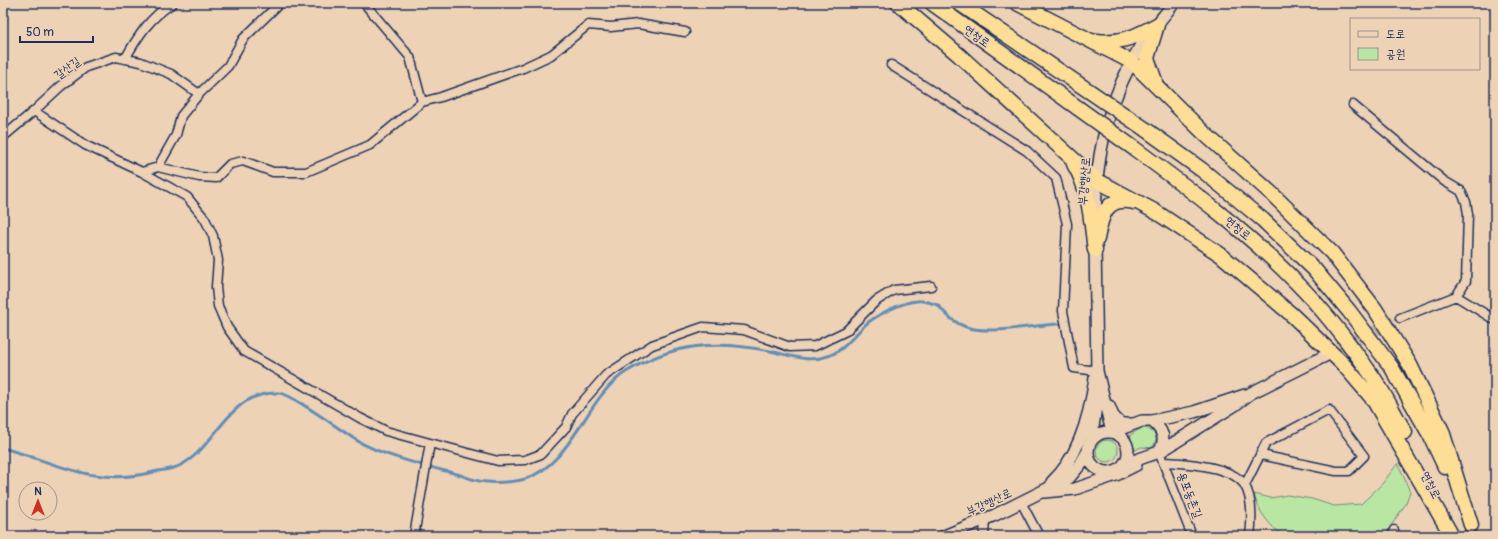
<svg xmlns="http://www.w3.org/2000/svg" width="1498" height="539" font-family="Pangolin,'Poor Story',sans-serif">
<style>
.green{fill:#bae6a3;stroke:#6a8a80}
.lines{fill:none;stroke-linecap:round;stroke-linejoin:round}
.stream{stroke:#628eb7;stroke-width:3}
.tertiary-tunnel{stroke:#c4b1a4;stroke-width:11;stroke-dasharray:11 5.5;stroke-linecap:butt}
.minor-casing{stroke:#1b2f5e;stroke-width:11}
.tertiary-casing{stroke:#1b2f5e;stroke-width:14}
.trunk-casing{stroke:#1b2f5e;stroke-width:17}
.minor{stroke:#eed2b5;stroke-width:8}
.tertiary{stroke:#eed2b5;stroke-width:11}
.trunk{stroke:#fedd96;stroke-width:14}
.trunk-bridge-casing{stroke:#1b2f5e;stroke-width:17;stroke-linecap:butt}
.trunk-bridge{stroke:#fedd96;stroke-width:14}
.labels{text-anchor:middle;stroke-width:3.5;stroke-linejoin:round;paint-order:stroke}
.street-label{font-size:12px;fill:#1b2f5e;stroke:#eed2b5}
</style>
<rect width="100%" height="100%" fill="#eed2b5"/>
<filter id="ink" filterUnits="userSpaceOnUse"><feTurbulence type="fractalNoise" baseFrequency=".025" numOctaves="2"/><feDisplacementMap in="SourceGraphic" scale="8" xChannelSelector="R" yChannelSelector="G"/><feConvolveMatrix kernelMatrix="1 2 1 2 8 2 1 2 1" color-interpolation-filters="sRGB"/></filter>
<g filter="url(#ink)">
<!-- green -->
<path class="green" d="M 1147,428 L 1155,434 L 1156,440 L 1152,448 L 1141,447 L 1135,450 L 1130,435 L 1140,429 Z
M1096 451a11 11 0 1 1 22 0a11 11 0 1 1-22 0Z
M 1398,463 L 1410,492 L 1405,505 L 1384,536 L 1284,536 C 1269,526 1258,511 1254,494 L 1271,498 L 1287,495 L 1312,499 L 1334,506 L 1361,504 L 1382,484 Z"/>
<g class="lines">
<!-- stream -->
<path class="stream" d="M 3,448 C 61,464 95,488 158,471 C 165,470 173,469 179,466 C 217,448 228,390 279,393 C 290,393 342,431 356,440 C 382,456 426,466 457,474 C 466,477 477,482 487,482 C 498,483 515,482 525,479 C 573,463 586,397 626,372 C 673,343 717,340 770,351 C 789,355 808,363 828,356 C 843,351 853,337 864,326 C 874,316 902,302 917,301 C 923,300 931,303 938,305 C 945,314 954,323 966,327 C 988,335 1034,325 1059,324"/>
<!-- tertiary-tunnel -->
<path class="tertiary-tunnel" d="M 1325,356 L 1400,318"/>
<!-- minor casing -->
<g class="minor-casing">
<path id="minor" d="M 364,3 L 410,57 L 422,102
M 125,59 C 138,36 150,17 173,3
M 891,65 L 1027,151 L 1056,178 L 1067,224 L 1063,311 L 1074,368 L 1097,371
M 1353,105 L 1444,181 L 1461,191 L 1466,202 L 1468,214 L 1466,281 L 1456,296 L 1400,318
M 34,111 L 85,145 L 142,172 L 187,197 L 205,219 L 213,236 L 218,260 L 216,287 L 218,306 L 227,327 L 244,351 L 360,418 L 386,431 L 430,443 L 414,536
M 3,137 L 34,111 L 61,86 L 86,67 L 116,57 L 141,62 L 171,74 L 199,94
M 158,167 L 176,135 L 181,116 L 199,94 L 228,66 L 243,39 L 280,3
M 142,172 L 158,167 L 199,177 L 216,178 L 230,164 L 243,161 L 273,172 L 306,172 L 370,145 L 422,102 L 441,97 L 523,68 L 551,55 L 588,25 L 611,27 L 638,24 L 685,32 L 668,29
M 1456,296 L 1495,320
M 430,443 L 498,461 L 525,460 L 541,454 L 566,427 L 572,414 L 606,375 L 652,345 L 703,327 L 744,330 L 790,347 L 815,346 L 846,331 L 876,301 L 894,290 L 931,286
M 1159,452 L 1192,536
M 1165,462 C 1185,463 1231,466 1244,484 C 1253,498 1252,520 1250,536
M 1245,485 L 1266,443 L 1329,410 L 1364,456 L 1349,471 L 1336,471 L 1261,455
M 1021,502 L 1039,536
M 984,536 L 985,519
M 1394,536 L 1394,530"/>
</g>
<!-- tertiary casing -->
<g class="tertiary-casing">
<path id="tertiary" d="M 1095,216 C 1096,159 1105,113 1131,63 C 1142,41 1159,22 1174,3
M 1095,243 L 1097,371 L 1112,432 L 1142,421 L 1152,421 C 1163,430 1167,439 1159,452 L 1125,464
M 1109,406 L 1113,416 L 1121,424 L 1133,424
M 1152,421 L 1194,412 L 1245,395
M1088 452a20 20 0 1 1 40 0a20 20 0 1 1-40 0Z
M 1091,441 L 1097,399
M 1158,453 L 1235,405 L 1251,393 L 1325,356
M 1052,482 C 1079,457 1090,415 1095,378
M 1044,492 L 1075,489 L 1116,475 L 1136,465
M 944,536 L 995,515 L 1069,478 L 1080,465 L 1088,451"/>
</g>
<!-- trunk casing -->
<g class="trunk-casing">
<path id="trunk" d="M 898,3 L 959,55 L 1096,180 L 1156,212 L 1221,255 L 1291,314 L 1343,364 L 1373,399 L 1452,536
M 932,3 L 1078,108
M 959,3 L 1089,91
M 1017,3 L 1132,62 L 1205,134 L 1272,194 L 1332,253 L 1375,309 L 1410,365 L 1442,431 L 1471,525
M 1097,41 C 1121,44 1137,36 1157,25
M 1155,81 L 1147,58 L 1157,25
M 1145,129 L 1202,170 L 1263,220 L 1314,269 L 1349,311 L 1392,368 L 1430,435 L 1445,467
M 1135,149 C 1191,190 1247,232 1296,282 C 1325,311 1350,344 1373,377 C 1385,394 1394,414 1405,432
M 1074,164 C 1090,190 1091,221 1095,250
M 1097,239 C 1101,217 1105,195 1134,202"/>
</g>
<!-- minor -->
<use href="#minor" class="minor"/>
<!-- tertiary -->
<use href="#tertiary" class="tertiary"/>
<!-- trunk -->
<use href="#trunk" class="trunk"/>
<!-- trunk-bridge casing -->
<g class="trunk-bridge-casing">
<path id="trunk-bridge" d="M 1089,91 L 1145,129
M 1078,108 L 1135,149"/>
</g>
<!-- trunk-bridge -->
<use href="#trunk-bridge" class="trunk-bridge"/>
</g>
</g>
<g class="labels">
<!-- street labels -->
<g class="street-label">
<text transform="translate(977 36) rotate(36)" y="4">연청로</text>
<text transform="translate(67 68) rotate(-36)" y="4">갈산길</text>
<text transform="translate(1084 181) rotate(-85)" y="4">부강행산로</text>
<text transform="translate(1238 228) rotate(40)" y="4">연청로</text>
<text transform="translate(1431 485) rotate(64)" y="4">연청로</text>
<text transform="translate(1190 495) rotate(69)" y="4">용포동촌길</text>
<text transform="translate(989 502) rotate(-25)" y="4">부강행산로</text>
</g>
</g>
<!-- margin -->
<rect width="1498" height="539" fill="none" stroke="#eed2b5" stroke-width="16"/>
<rect x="8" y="8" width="1482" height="523" fill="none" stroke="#1b2f5e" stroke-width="1.5" filter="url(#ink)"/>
<!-- legend -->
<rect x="1350" y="18" width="130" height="52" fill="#eed2b5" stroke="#9a9192"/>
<rect x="1358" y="31" width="20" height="6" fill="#eed2b5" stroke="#9a9192"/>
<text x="1386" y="38" font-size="12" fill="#1b2f5e">도로</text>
<rect x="1358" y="48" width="20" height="12" fill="#bae6a3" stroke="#9a9192"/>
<text x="1386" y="58" font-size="12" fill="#1b2f5e">공원</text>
<!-- north arrow -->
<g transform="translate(38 501)"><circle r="19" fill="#eed2b5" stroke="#9a9192"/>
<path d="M0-3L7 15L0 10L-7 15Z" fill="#c8321e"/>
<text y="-6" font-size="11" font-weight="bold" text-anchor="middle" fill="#1b2f5e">N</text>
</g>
<!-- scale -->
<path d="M20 36v6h73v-6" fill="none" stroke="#1b2f5e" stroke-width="2"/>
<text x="26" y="36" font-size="12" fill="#1b2f5e" stroke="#eed2b5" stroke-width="3" paint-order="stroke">50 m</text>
</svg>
